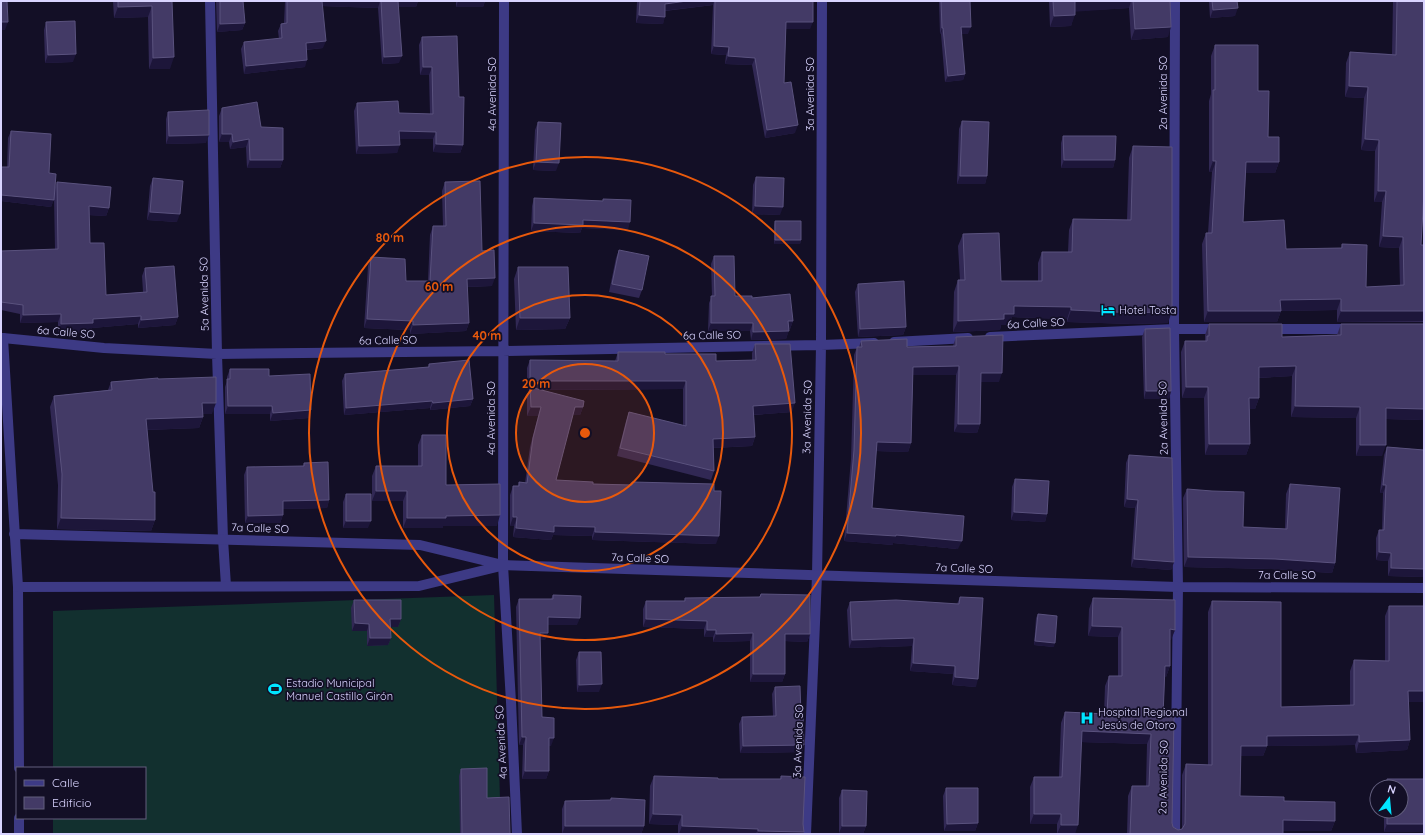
<svg xmlns="http://www.w3.org/2000/svg" width="1425" height="835" font-family="Quicksand,sans-serif">
<style>
.pitch{fill:#12302f}
.lines{fill:none;stroke-linecap:round;stroke-linejoin:round}
.service{stroke:#3d3a85;stroke-width:10}
.minor{stroke:#3d3a85;stroke-width:10}
.tertiary{stroke:#3d3a85;stroke-width:10}
.wall{fill:#312854}
.shaded-wall{fill:#1d163a}
.building{fill:#433a66;stroke:#5a527e}
.ring{fill:none;stroke:#e8590c;stroke-width:2}
.labels{text-anchor:middle;stroke-width:3.5;stroke-linejoin:round;paint-order:stroke}
.street-label{font-size:11px;fill:#d9d4ff;stroke:#130f26}
.poi-label{font-size:11px;fill:#d9d4ff;stroke:#130f26;text-anchor:start}
.centre{fill:#e8590c;stroke:#130f26;stroke-width:2}
.ring-label{font-size:12px;text-anchor:middle;font-weight:bold;fill:#e8590c;stroke:#130f26;stroke-width:3.5;stroke-linejoin:round;paint-order:stroke}
</style>
<rect width="100%" height="100%" fill="#130f26"/>
<!-- pitch -->
<path class="pitch" d="M 494,595 L 501,834 L 53,834 L 53,818 L 145,818 L 145,768 L 53,768 L 53,611 Z"/>
<g class="lines">
<!-- service -->
<path class="service" d="M 503,565 L 511,702 L 517,834"/>
<!-- minor -->
<path class="minor" d="M 210,1 L 217,354 L 223,539 L 226,586
M 1175,1 L 1174,329 L 1178,587 L 1175,834
M 1270,329 L 1352,329
M 990,337 L 1174,329 L 1220,329
M 3,338 L 104,348 L 217,354 L 503,351 L 821,345 L 874,343
M 894,342 L 968,338
M 503,565 L 504,1
M 18,587 L 19,768
M 19,818 L 19,834
M 806,834 L 817,576 L 821,345 L 822,1"/>
<!-- tertiary -->
<path class="tertiary" d="M 1,338 L 3,338 L 18,587 L 419,586 L 501,566
M 14,534 L 420,545 L 503,565 L 1178,587 L 1424,588"/>
</g>
<!-- wall -->
<path class="wall" d="M 113,1 L 172,1 L 170,69 L 149,69 L 148,17 L 114,18 Z
M 216,1 L 243,1 L 245,23 L 242,30 L 217,32 Z
M 285,1 L 418,1 L 416,7 L 398,7 L 399,63 L 382,64 L 378,8 L 322,6 L 323,48 L 306,50 L 305,67 L 244,74 L 241,49 L 244,42 L 279,39 L 278,31 L 281,24 L 284,23 Z
M 456,1 L 485,1 L 483,7 L 456,7 Z
M 637,1 L 813,1 L 810,29 L 786,29 L 784,83 L 795,133 L 765,138 L 752,65 L 725,64 L 726,55 L 711,54 L 713,5 L 665,11 L 663,24 L 636,23 Z
M 939,1 L 970,1 L 968,34 L 961,34 L 965,74 L 963,80 L 945,82 L 941,34 L 940,34 Z
M 1049,1 L 1170,1 L 1168,37 L 1131,40 L 1129,8 L 1075,11 L 1071,26 L 1050,27 Z
M 1209,1 L 1237,1 L 1235,16 L 1210,18 Z
M 1393,1 L 1424,1 L 1424,203 L 1423,203 L 1421,245 L 1424,245 L 1424,322 L 1337,322 L 1337,310 L 1281,311 L 1277,322 L 1204,322 L 1202,244 L 1206,233 L 1208,233 L 1212,172 L 1209,172 L 1209,101 L 1211,94 L 1211,56 L 1215,45 L 1258,91 L 1268,137 L 1279,162 L 1275,173 L 1246,173 L 1243,222 L 1286,249 L 1341,248 L 1342,244 L 1366,287 L 1400,286 L 1399,248 L 1379,247 L 1382,202 L 1374,202 L 1375,151 L 1361,150 L 1364,98 L 1345,97 L 1346,63 L 1350,52 L 1392,54 Z
M 46,22 L 73,62 L 45,63 L 44,30 Z
M 422,37 L 459,97 L 463,145 L 460,153 L 433,152 L 433,139 L 400,139 L 397,153 L 356,154 L 354,111 L 357,103 L 399,113 L 430,114 L 429,75 L 420,75 L 419,45 Z
M 222,108 L 261,127 L 283,160 L 280,168 L 247,168 L 246,147 L 230,149 L 229,142 L 219,142 L 219,116 Z
M 168,112 L 206,143 L 166,144 L 166,119 Z
M 962,121 L 987,176 L 985,184 L 957,184 L 959,129 Z
M 538,122 L 556,171 L 533,170 L 535,130 Z
M 11,131 L 49,173 L 55,187 L 57,182 L 109,208 L 106,216 L 89,215 L 90,243 L 106,295 L 143,292 L 142,276 L 145,268 L 178,317 L 175,325 L 138,328 L 138,324 L 92,328 L 90,332 L 58,333 L 58,322 L 20,323 L 20,314 L 1,310 L 1,251 L 55,250 L 54,198 L 51,207 L 1,201 L 1,167 L 7,167 L 8,138 Z
M 1063,136 L 1115,160 L 1113,168 L 1061,168 L 1061,143 Z
M 1133,146 L 1168,323 L 1133,324 L 1067,322 L 1067,319 L 1012,317 L 1010,325 L 1001,325 L 1000,330 L 953,332 L 954,292 L 958,280 L 960,280 L 958,246 L 963,234 L 1001,281 L 1038,281 L 1038,263 L 1042,252 L 1068,252 L 1069,230 L 1073,219 L 1127,220 L 1129,158 Z
M 756,177 L 780,215 L 752,214 L 753,185 Z
M 153,178 L 177,222 L 147,220 L 150,186 Z
M 445,182 L 482,251 L 492,286 L 467,287 L 469,323 L 466,331 L 410,334 L 410,330 L 364,328 L 368,266 L 371,257 L 406,281 L 428,281 L 430,235 L 433,226 L 443,226 L 442,191 Z
M 534,198 L 603,201 L 603,199 L 628,230 L 582,228 L 580,233 L 531,231 L 532,206 Z
M 775,221 L 801,240 L 800,244 L 774,244 L 774,225 Z
M 619,250 L 642,290 L 639,298 L 609,292 L 616,258 Z
M 714,256 L 735,296 L 752,298 L 793,321 L 790,329 L 789,329 L 786,339 L 751,340 L 750,331 L 708,331 L 709,303 L 712,296 L 711,264 Z
M 518,267 L 570,318 L 565,329 L 516,330 L 514,279 Z
M 858,284 L 906,327 L 903,335 L 858,337 L 855,292 Z
M 1209,324 L 1282,337 L 1337,335 L 1341,324 L 1424,324 L 1424,420 L 1386,419 L 1382,456 L 1356,456 L 1356,418 L 1291,417 L 1292,376 L 1259,378 L 1259,398 L 1255,409 L 1250,409 L 1250,444 L 1246,455 L 1205,455 L 1204,398 L 1182,398 L 1181,352 L 1185,341 L 1205,341 L 1205,335 Z
M 1145,329 L 1171,391 L 1169,399 L 1144,399 L 1142,337 Z
M 956,337 L 999,382 L 981,382 L 980,424 L 977,433 L 954,432 L 956,375 L 913,375 L 911,443 L 908,452 L 876,451 L 872,508 L 958,549 L 893,543 L 893,545 L 844,541 L 851,459 L 854,355 L 857,347 L 859,347 L 861,341 L 907,347 L 953,346 Z
M 755,344 L 792,412 L 754,415 L 755,437 L 752,446 L 713,448 L 714,471 L 711,480 L 617,456 L 626,421 L 629,412 L 683,426 L 683,389 L 542,390 L 583,407 L 580,415 L 573,415 L 556,480 L 593,484 L 631,485 L 632,482 L 716,544 L 592,540 L 592,536 L 553,535 L 551,540 L 513,537 L 514,526 L 510,526 L 510,495 L 513,486 L 518,486 L 519,482 L 525,483 L 530,447 L 538,416 L 527,416 L 527,395 L 529,390 L 527,390 L 527,368 L 530,360 L 615,361 L 618,352 L 665,354 L 716,361 L 752,360 L 752,353 Z
M 429,364 L 473,399 L 470,406 L 430,410 L 430,408 L 344,415 L 342,381 L 345,374 L 428,367 Z
M 230,369 L 269,376 L 309,418 L 270,421 L 270,414 L 225,414 L 225,387 L 227,381 L 227,377 Z
M 158,379 L 212,414 L 202,414 L 203,417 L 199,428 L 147,430 L 155,520 L 151,531 L 57,529 L 58,485 L 50,407 L 54,396 L 108,390 L 111,382 Z
M 422,435 L 446,485 L 497,526 L 443,526 L 443,528 L 403,528 L 403,501 L 372,501 L 372,476 L 376,466 L 418,466 L 418,445 Z
M 1387,447 L 1424,450 L 1424,577 L 1388,576 L 1388,561 L 1376,560 L 1376,538 L 1379,530 L 1382,530 L 1383,493 L 1380,493 L 1384,455 Z
M 1129,455 L 1174,562 L 1171,570 L 1131,567 L 1135,508 L 1124,507 L 1126,463 Z
M 304,463 L 329,500 L 327,508 L 283,509 L 283,515 L 280,523 L 245,523 L 244,475 L 247,467 L 303,466 Z
M 1015,479 L 1047,514 L 1045,522 L 1011,520 L 1012,487 Z
M 1290,484 L 1335,563 L 1332,573 L 1271,569 L 1184,567 L 1183,498 L 1187,489 L 1243,527 L 1285,529 L 1286,494 Z
M 346,494 L 368,528 L 343,528 L 343,502 Z
M 761,594 L 810,634 L 807,642 L 785,641 L 785,674 L 782,682 L 750,682 L 750,641 L 713,642 L 713,637 L 704,637 L 704,629 L 643,627 L 643,609 L 646,601 L 684,601 L 685,598 L 759,597 Z
M 553,595 L 577,625 L 548,625 L 545,640 L 540,640 L 542,717 L 551,746 L 549,746 L 549,771 L 546,779 L 522,779 L 523,745 L 519,745 L 516,607 L 519,599 L 551,599 Z
M 960,597 L 976,687 L 952,685 L 953,674 L 910,671 L 912,646 L 849,648 L 847,610 L 850,602 L 957,604 Z
M 1093,598 L 1175,630 L 1170,640 L 1170,666 L 1166,677 L 1165,677 L 1163,716 L 1172,823 L 1173,827 L 1178,830 L 1182,829 L 1182,775 L 1186,764 L 1208,765 L 1208,612 L 1212,601 L 1281,707 L 1350,705 L 1350,671 L 1354,660 L 1385,661 L 1385,616 L 1389,606 L 1424,606 L 1424,702 L 1408,702 L 1410,740 L 1407,750 L 1356,753 L 1355,745 L 1267,746 L 1263,756 L 1241,756 L 1240,796 L 1284,801 L 1335,821 L 1331,831 L 1283,831 L 1283,834 L 1127,834 L 1128,796 L 1132,786 L 1146,786 L 1147,744 L 1081,742 L 1075,834 L 1057,834 L 1057,824 L 1030,824 L 1030,787 L 1034,777 L 1059,777 L 1061,723 L 1065,712 L 1104,714 L 1105,686 L 1109,676 L 1118,676 L 1118,637 L 1088,636 L 1089,609 Z
M 354,600 L 401,619 L 398,627 L 391,627 L 391,638 L 388,645 L 367,646 L 367,631 L 352,631 L 351,608 Z
M 1038,614 L 1054,647 L 1034,645 L 1036,618 Z
M 579,652 L 599,692 L 577,692 L 576,660 Z
M 775,687 L 801,716 L 804,745 L 802,752 L 740,753 L 739,724 L 742,717 L 773,716 L 772,694 Z
M 461,769 L 487,798 L 510,834 L 460,834 L 459,776 Z
M 654,776 L 718,779 L 780,779 L 781,776 L 803,834 L 678,834 L 678,825 L 649,824 L 650,786 Z
M 1387,779 L 1424,779 L 1424,832 L 1384,832 L 1384,811 L 1401,811 L 1401,787 L 1384,787 Z
M 946,788 L 978,823 L 975,831 L 944,831 L 943,796 Z
M 842,790 L 866,826 L 863,834 L 839,833 L 839,798 Z
M 611,798 L 644,826 L 641,834 L 562,834 L 562,809 L 565,801 L 610,800 Z"/>
<!-- shaded-wall -->
<path class="shaded-wall" d="M 321,1 L 380,1 L 378,8 L 319,6 Z
M 397,1 L 418,1 L 416,7 L 395,7 Z
M 458,1 L 485,1 L 483,7 L 456,7 Z
M 687,1 L 714,1 L 713,5 L 662,11 L 665,4 Z
M 1075,1 L 1131,1 L 1129,8 L 1071,12 Z
M 152,6 L 148,17 L 114,18 L 118,7 Z
M 1238,8 L 1235,16 L 1210,18 L 1213,10 Z
M 639,15 L 665,17 L 663,24 L 636,23 Z
M 1075,15 L 1071,26 L 1050,27 L 1054,16 Z
M 1,22 L 8,22 L 5,30 L 1,30 Z
M 786,22 L 813,22 L 810,29 L 784,29 Z
M 245,23 L 242,30 L 217,32 L 220,24 Z
M 961,27 L 971,27 L 968,34 L 958,34 Z
M 1171,27 L 1168,37 L 1131,40 L 1135,29 Z
M 942,28 L 943,28 L 941,34 L 940,34 Z
M 326,41 L 323,48 L 303,50 L 306,43 Z
M 714,46 L 729,47 L 726,55 L 711,54 Z
M 76,54 L 73,62 L 45,63 L 48,55 Z
M 402,56 L 399,63 L 382,64 L 384,57 Z
M 728,56 L 755,58 L 752,65 L 725,64 Z
M 174,57 L 170,69 L 149,69 L 153,58 Z
M 307,60 L 305,67 L 244,74 L 246,66 Z
M 423,67 L 432,67 L 429,75 L 420,75 Z
M 965,74 L 963,80 L 945,82 L 948,76 Z
M 1349,86 L 1368,87 L 1364,98 L 1345,97 Z
M 798,125 L 795,133 L 765,138 L 767,130 Z
M 399,131 L 436,132 L 433,139 L 396,139 Z
M 222,134 L 232,134 L 229,142 L 219,142 Z
M 209,135 L 206,143 L 166,144 L 169,136 Z
M 249,139 L 246,147 L 230,149 L 233,142 Z
M 1365,139 L 1379,140 L 1375,151 L 1361,150 Z
M 436,144 L 463,145 L 460,153 L 433,152 Z
M 400,145 L 397,153 L 356,154 L 359,146 Z
M 250,160 L 283,160 L 280,168 L 247,168 Z
M 1064,160 L 1115,160 L 1113,168 L 1061,168 Z
M 1213,161 L 1216,161 L 1212,172 L 1209,172 Z
M 536,162 L 559,163 L 556,171 L 533,170 Z
M 1246,162 L 1279,162 L 1275,173 L 1242,173 Z
M 960,176 L 987,176 L 985,184 L 957,184 Z
M 1378,191 L 1386,191 L 1382,202 L 1374,202 Z
M 1,195 L 54,200 L 51,207 L 1,201 Z
M 89,206 L 109,208 L 106,216 L 86,215 Z
M 755,206 L 783,207 L 780,215 L 752,214 Z
M 150,212 L 180,214 L 177,222 L 147,220 Z
M 583,220 L 630,222 L 628,230 L 582,228 L 580,233 L 531,231 L 534,223 Z
M 1383,236 L 1403,237 L 1399,248 L 1379,247 Z
M 775,240 L 801,240 L 800,244 L 774,244 Z
M 495,278 L 492,286 L 464,287 L 467,279 Z
M 1341,299 L 1337,310 L 1277,311 L 1280,300 Z
M 1014,306 L 1071,307 L 1067,319 L 1012,317 L 1010,325 L 1001,325 L 1000,330 L 953,332 L 958,321 L 1004,314 Z
M 1071,310 L 1172,311 L 1168,323 L 1133,324 L 1067,322 Z
M 1208,311 L 1281,311 L 1277,322 L 1204,322 Z
M 1341,311 L 1424,311 L 1424,321 L 1337,322 Z
M 61,314 L 58,322 L 20,323 L 23,315 Z
M 141,316 L 138,324 L 92,328 L 90,332 L 58,333 L 61,324 L 93,319 Z
M 178,317 L 175,325 L 138,328 L 141,320 Z
M 520,318 L 570,318 L 565,329 L 516,330 Z
M 367,319 L 413,321 L 410,330 L 364,328 Z
M 788,321 L 793,321 L 790,329 L 785,329 Z
M 469,323 L 466,331 L 410,334 L 413,325 Z
M 711,323 L 753,323 L 750,331 L 708,331 Z
M 906,327 L 903,335 L 858,337 L 860,329 Z
M 789,331 L 786,339 L 751,340 L 753,332 Z
M 959,366 L 956,375 L 910,375 L 913,367 Z
M 1296,366 L 1292,376 L 1255,378 L 1259,367 Z
M 981,373 L 1002,373 L 999,382 L 978,382 Z
M 530,381 L 686,381 L 683,389 L 530,390 L 530,387 L 529,390 L 527,390 Z
M 1186,387 L 1208,387 L 1204,398 L 1182,398 Z
M 1146,391 L 1171,391 L 1169,399 L 1144,399 Z
M 1249,398 L 1259,398 L 1255,409 L 1245,409 Z
M 473,399 L 470,406 L 430,410 L 433,403 Z
M 432,401 L 430,408 L 344,415 L 346,408 Z
M 202,403 L 216,403 L 212,414 L 198,414 Z
M 795,403 L 792,412 L 750,415 L 753,406 Z
M 228,406 L 272,406 L 270,414 L 225,414 Z
M 1295,406 L 1360,407 L 1356,418 L 1291,417 Z
M 531,407 L 541,407 L 538,416 L 527,416 Z
M 575,407 L 583,407 L 580,415 L 572,415 Z
M 1386,408 L 1424,409 L 1424,420 L 1382,419 Z
M 311,410 L 309,418 L 270,421 L 273,413 Z
M 203,417 L 199,428 L 142,430 L 146,419 Z
M 958,424 L 980,424 L 977,433 L 954,432 Z
M 755,437 L 752,446 L 710,448 L 713,439 Z
M 877,442 L 911,443 L 908,452 L 873,451 Z
M 1209,444 L 1250,444 L 1246,455 L 1205,455 Z
M 1360,445 L 1386,445 L 1382,456 L 1356,456 Z
M 1383,485 L 1386,485 L 1383,493 L 1380,493 Z
M 376,491 L 407,491 L 403,501 L 372,501 Z
M 1127,499 L 1138,500 L 1135,508 L 1124,507 Z
M 329,500 L 327,508 L 280,509 L 283,501 Z
M 1014,512 L 1047,514 L 1045,522 L 1011,520 Z
M 283,515 L 280,523 L 245,523 L 248,516 Z
M 500,515 L 497,526 L 443,526 L 443,528 L 403,528 L 407,518 L 446,516 Z
M 513,517 L 517,517 L 514,526 L 510,526 Z
M 61,518 L 155,520 L 151,531 L 57,529 Z
M 346,521 L 371,521 L 368,528 L 343,528 Z
M 554,526 L 595,527 L 592,536 L 553,535 L 551,540 L 513,537 L 516,528 Z
M 595,532 L 719,536 L 716,544 L 592,540 Z
M 847,533 L 896,535 L 962,541 L 958,549 L 893,543 L 893,545 L 844,541 Z
M 1379,552 L 1391,553 L 1388,561 L 1376,560 Z
M 1188,557 L 1275,559 L 1335,563 L 1332,573 L 1271,569 L 1184,567 Z
M 1134,559 L 1174,562 L 1171,570 L 1131,567 Z
M 1391,568 L 1424,569 L 1424,577 L 1388,576 Z
M 548,617 L 580,618 L 577,625 L 545,625 Z
M 390,619 L 401,619 L 398,627 L 388,627 Z
M 646,619 L 707,621 L 704,629 L 643,627 Z
M 355,623 L 369,624 L 367,631 L 352,631 Z
M 1092,626 L 1122,627 L 1118,637 L 1088,636 Z
M 1170,629 L 1175,630 L 1171,640 L 1167,640 Z
M 707,630 L 716,630 L 713,637 L 704,637 Z
M 540,633 L 548,633 L 545,640 L 537,640 Z
M 753,633 L 750,641 L 713,642 L 716,634 Z
M 785,634 L 810,634 L 807,642 L 782,641 Z
M 370,638 L 391,638 L 388,645 L 367,646 Z
M 914,638 L 912,646 L 849,648 L 852,640 Z
M 1035,641 L 1055,643 L 1054,647 L 1034,645 Z
M 913,663 L 955,666 L 953,674 L 910,671 Z
M 1165,666 L 1170,666 L 1166,677 L 1162,677 Z
M 753,674 L 785,674 L 782,682 L 750,682 Z
M 955,677 L 978,679 L 976,687 L 952,685 Z
M 602,684 L 599,692 L 577,692 L 579,685 Z
M 1408,691 L 1424,691 L 1424,702 L 1404,702 Z
M 1082,731 L 1151,734 L 1147,744 L 1078,742 Z
M 1359,735 L 1355,745 L 1267,746 L 1263,756 L 1237,756 L 1241,746 L 1267,736 Z
M 522,737 L 526,737 L 523,745 L 519,745 Z
M 549,738 L 554,738 L 551,746 L 546,746 Z
M 1410,740 L 1407,750 L 1356,753 L 1359,742 Z
M 804,745 L 802,752 L 740,753 L 743,746 Z
M 525,771 L 549,771 L 546,779 L 522,779 Z
M 653,814 L 682,815 L 678,825 L 649,824 Z
M 1034,814 L 1061,814 L 1057,824 L 1030,824 Z
M 1283,820 L 1335,821 L 1331,831 L 1280,831 Z
M 978,823 L 975,831 L 944,831 L 947,824 Z
M 1387,824 L 1424,824 L 1424,832 L 1384,832 Z
M 1061,825 L 1078,825 L 1075,834 L 1057,834 Z
M 565,826 L 644,826 L 641,834 L 562,834 Z
M 682,826 L 758,829 L 756,834 L 679,834 Z
M 842,826 L 866,826 L 863,834 L 839,833 Z
M 758,831 L 804,832 L 803,834 L 757,834 Z"/>
<!-- building -->
<path class="building" d="M 1,1 L 7,1 L 8,22 L 1,22 Z
M 118,1 L 172,1 L 174,57 L 153,58 L 152,6 L 118,7 Z
M 220,1 L 243,1 L 245,23 L 220,24 Z
M 287,1 L 322,1 L 326,41 L 306,43 L 307,60 L 246,66 L 244,42 L 282,38 L 281,24 L 287,23 Z
M 381,1 L 398,1 L 402,56 L 384,57 Z
M 640,1 L 687,1 L 665,4 L 665,17 L 639,15 Z
M 715,1 L 813,1 L 813,22 L 786,22 L 784,83 L 791,82 L 798,125 L 767,130 L 755,58 L 728,56 L 729,47 L 714,46 Z
M 941,1 L 970,1 L 971,27 L 961,27 L 965,74 L 948,76 L 943,28 L 942,28 Z
M 1053,1 L 1075,1 L 1075,15 L 1054,16 Z
M 1133,1 L 1170,1 L 1171,27 L 1135,29 Z
M 1212,1 L 1237,1 L 1238,8 L 1213,10 Z
M 1397,1 L 1424,1 L 1424,192 L 1421,245 L 1424,245 L 1424,311 L 1341,311 L 1341,299 L 1280,300 L 1281,311 L 1208,311 L 1206,233 L 1212,233 L 1216,161 L 1213,161 L 1213,90 L 1215,90 L 1215,45 L 1258,45 L 1258,91 L 1269,91 L 1268,137 L 1279,137 L 1279,162 L 1246,162 L 1243,222 L 1284,220 L 1286,249 L 1342,248 L 1342,244 L 1367,245 L 1366,287 L 1404,285 L 1403,237 L 1383,236 L 1386,191 L 1378,191 L 1379,140 L 1365,139 L 1368,87 L 1349,86 L 1350,52 L 1396,55 Z
M 75,21 L 76,54 L 48,55 L 46,22 Z
M 457,36 L 459,97 L 464,97 L 463,145 L 436,144 L 436,132 L 399,131 L 400,145 L 359,146 L 357,103 L 398,101 L 399,113 L 433,114 L 432,67 L 423,67 L 422,37 Z
M 257,102 L 261,127 L 283,128 L 283,160 L 250,160 L 249,139 L 233,142 L 232,134 L 222,134 L 222,108 Z
M 209,110 L 209,135 L 169,136 L 168,112 Z
M 962,121 L 989,122 L 987,176 L 960,176 Z
M 538,122 L 561,123 L 559,163 L 536,162 Z
M 11,131 L 51,134 L 49,173 L 56,174 L 54,200 L 1,195 L 1,167 L 9,167 Z
M 1063,136 L 1116,136 L 1115,160 L 1064,160 Z
M 1133,146 L 1172,147 L 1172,311 L 1137,313 L 1071,310 L 1071,307 L 1014,306 L 1014,314 L 1004,314 L 1004,319 L 958,321 L 958,280 L 965,280 L 963,234 L 999,233 L 1001,281 L 1042,281 L 1042,252 L 1072,252 L 1073,219 L 1131,220 Z
M 756,177 L 784,178 L 783,207 L 755,206 Z
M 153,178 L 183,181 L 180,214 L 150,212 Z
M 480,181 L 482,251 L 494,250 L 495,278 L 467,279 L 469,323 L 413,325 L 413,321 L 367,319 L 371,257 L 405,259 L 406,281 L 430,281 L 433,226 L 446,226 L 445,182 Z
M 57,182 L 111,187 L 109,208 L 89,206 L 90,243 L 104,243 L 106,295 L 147,292 L 145,268 L 174,266 L 178,317 L 141,320 L 141,316 L 93,319 L 93,323 L 61,324 L 61,314 L 23,315 L 23,305 L 1,302 L 1,251 L 58,249 Z
M 534,198 L 603,201 L 603,199 L 631,200 L 630,222 L 583,220 L 583,225 L 534,223 Z
M 775,221 L 801,221 L 801,240 L 775,240 Z
M 619,250 L 649,256 L 642,290 L 612,284 Z
M 714,256 L 734,256 L 735,296 L 752,296 L 752,298 L 790,294 L 793,321 L 788,321 L 789,331 L 753,332 L 753,323 L 711,323 L 711,296 L 715,296 Z
M 518,267 L 568,267 L 570,318 L 520,318 Z
M 904,281 L 906,327 L 860,329 L 858,284 Z
M 1209,324 L 1282,324 L 1282,337 L 1341,335 L 1341,324 L 1424,324 L 1424,409 L 1386,408 L 1386,445 L 1360,445 L 1360,407 L 1295,406 L 1296,366 L 1259,367 L 1259,398 L 1249,398 L 1250,444 L 1209,444 L 1208,387 L 1186,387 L 1185,341 L 1207,341 L 1207,336 L 1209,336 Z
M 1170,328 L 1171,391 L 1146,391 L 1145,329 Z
M 1003,335 L 1002,373 L 981,373 L 980,424 L 958,424 L 959,366 L 913,367 L 911,443 L 877,442 L 872,508 L 964,516 L 962,541 L 896,535 L 896,536 L 847,533 L 854,450 L 857,347 L 862,347 L 861,341 L 907,339 L 907,347 L 956,346 L 956,337 Z
M 755,344 L 790,344 L 795,403 L 753,406 L 755,437 L 713,439 L 714,471 L 620,448 L 629,412 L 686,426 L 686,381 L 530,381 L 530,360 L 618,361 L 618,352 L 665,352 L 665,354 L 716,354 L 716,361 L 756,360 Z
M 469,360 L 473,399 L 433,403 L 432,401 L 346,408 L 345,374 L 429,367 L 429,364 Z
M 230,369 L 269,369 L 269,376 L 310,374 L 311,410 L 273,413 L 272,406 L 228,406 L 227,379 L 230,379 Z
M 216,377 L 216,403 L 202,403 L 203,417 L 146,419 L 153,492 L 155,492 L 155,520 L 61,518 L 62,474 L 54,396 L 112,390 L 111,382 L 158,378 L 158,379 Z
M 530,387 L 584,401 L 583,407 L 575,407 L 556,480 L 593,482 L 593,484 L 632,485 L 632,482 L 714,484 L 714,491 L 721,491 L 719,536 L 595,532 L 595,527 L 554,526 L 554,532 L 516,528 L 517,517 L 513,517 L 513,486 L 519,486 L 519,482 L 527,483 L 533,438 L 541,407 L 531,407 Z
M 422,435 L 446,435 L 446,485 L 500,484 L 500,515 L 446,516 L 446,518 L 407,518 L 407,491 L 376,491 L 376,466 L 422,466 Z
M 1387,447 L 1424,450 L 1424,569 L 1391,568 L 1391,553 L 1379,552 L 1379,530 L 1384,530 L 1386,485 L 1383,485 Z
M 1129,455 L 1172,458 L 1174,562 L 1134,559 L 1138,500 L 1127,499 Z
M 328,462 L 329,500 L 283,501 L 283,515 L 248,516 L 247,467 L 304,466 L 304,463 Z
M 1015,479 L 1049,481 L 1047,514 L 1014,512 Z
M 1290,484 L 1340,488 L 1335,563 L 1275,559 L 1188,557 L 1187,489 L 1212,491 L 1244,492 L 1243,527 L 1287,529 Z
M 346,494 L 371,494 L 371,521 L 346,521 Z
M 761,594 L 810,595 L 810,634 L 785,634 L 785,674 L 753,674 L 753,633 L 716,634 L 716,630 L 707,630 L 707,621 L 646,619 L 646,601 L 685,601 L 685,598 L 760,597 Z
M 553,595 L 581,596 L 580,618 L 548,617 L 548,633 L 540,633 L 542,717 L 554,718 L 554,738 L 549,738 L 549,771 L 525,771 L 526,737 L 522,737 L 519,599 L 553,599 Z
M 960,597 L 983,598 L 978,679 L 955,677 L 955,666 L 913,663 L 914,638 L 852,640 L 850,602 L 896,600 L 959,604 Z
M 1093,598 L 1175,600 L 1175,630 L 1170,629 L 1170,666 L 1165,666 L 1163,716 L 1174,717 L 1172,823 L 1173,827 L 1178,830 L 1182,829 L 1185,824 L 1186,764 L 1212,765 L 1212,601 L 1281,602 L 1281,707 L 1354,705 L 1354,660 L 1389,661 L 1389,606 L 1424,606 L 1424,691 L 1408,691 L 1410,740 L 1359,742 L 1359,735 L 1267,736 L 1267,746 L 1241,746 L 1240,796 L 1284,797 L 1284,801 L 1335,802 L 1335,821 L 1283,820 L 1283,834 L 1130,834 L 1132,786 L 1149,786 L 1151,734 L 1082,731 L 1078,825 L 1061,825 L 1061,814 L 1034,814 L 1034,777 L 1062,777 L 1065,712 L 1107,714 L 1109,676 L 1122,676 L 1122,627 L 1092,626 Z
M 354,600 L 401,600 L 401,619 L 390,619 L 391,638 L 370,638 L 369,624 L 355,623 Z
M 1038,614 L 1057,616 L 1055,643 L 1035,641 Z
M 579,652 L 601,652 L 602,684 L 579,685 Z
M 800,686 L 801,716 L 803,716 L 804,745 L 743,746 L 742,717 L 776,716 L 775,687 Z
M 487,768 L 487,798 L 509,797 L 510,834 L 462,834 L 461,769 Z
M 654,776 L 718,778 L 718,779 L 781,779 L 781,776 L 805,777 L 803,824 L 804,832 L 758,831 L 758,829 L 682,826 L 682,815 L 653,814 Z
M 1387,779 L 1424,779 L 1424,824 L 1387,824 L 1387,811 L 1401,811 L 1401,787 L 1387,787 Z
M 946,788 L 978,788 L 978,823 L 947,824 Z
M 842,790 L 867,791 L 866,826 L 842,826 Z
M 611,798 L 645,800 L 644,826 L 565,826 L 565,801 L 611,800 Z"/>
<!-- distance rings -->
<circle cx="585" cy="433" r="69" fill="#e8590c" fill-opacity=".12"/>
<g class="ring">
<circle cx="585" cy="433" r="69"/>
<circle cx="585" cy="433" r="138"/>
<circle cx="585" cy="433" r="207"/>
<circle cx="585" cy="433" r="276"/>
</g>
<!-- icons -->
<defs>
<g id="hotel-bare" transform="scale(1.08)"><path d="M-6-4.5h1.5V1H6V5H4.5V3h-9V5H-6ZM-4 0a1.8 1.8 0 1 1 3.6 0ZM.5 0V-2.5h3Q6-2.5 6 0Z" fill="#00e5ff" stroke="#130f26" stroke-width="2.5" paint-order="stroke"/></g>
<g id="stadium-bare" transform="scale(1.08)"><path d="M0-5a6.5 5 0 1 0 0 10a6.5 5 0 1 0 0-10ZM-3.5-1.8h7v3.6h-7Z" fill="#00e5ff" stroke="#130f26" stroke-width="2.5" paint-order="stroke"/></g>
<g id="hospital-bare" transform="scale(1.08)"><path d="M-5-5h3v3.5h4V-5h3V5h-3V1.5h-4V5h-3Z" fill="#00e5ff" stroke="#130f26" stroke-width="2.5" paint-order="stroke"/></g>
</defs>
<g fill-rule="evenodd">
<use href="#hotel-bare" x="1108" y="310"/>
<use href="#stadium-bare" x="275" y="689"/>
<use href="#hospital-bare" x="1087" y="718"/>
</g>
<g class="labels">
<!-- street labels -->
<g class="street-label">
<text transform="translate(1163 93) rotate(-90)" y="4">2a Avenida SO</text>
<text transform="translate(492 94) rotate(-90)" y="4">4a Avenida SO</text>
<text transform="translate(810 94) rotate(-90)" y="4">3a Avenida SO</text>
<text transform="translate(204 294) rotate(-91)" y="4">5a Avenida SO</text>
<text transform="translate(1036 323) rotate(-3)" y="4">6a Calle SO</text>
<text transform="translate(66 332) rotate(5)" y="4">6a Calle SO</text>
<text transform="translate(712 335) rotate(-1)" y="4">6a Calle SO</text>
<text transform="translate(388 340) rotate(-1)" y="4">6a Calle SO</text>
<text transform="translate(807 417) rotate(-89)" y="4">3a Avenida SO</text>
<text transform="translate(491 418) rotate(-90)" y="4">4a Avenida SO</text>
<text transform="translate(1163 418) rotate(-91)" y="4">2a Avenida SO</text>
<text transform="translate(260 528) rotate(2)" y="4">7a Calle SO</text>
<text transform="translate(640 558) rotate(2)" y="4">7a Calle SO</text>
<text transform="translate(964 568) rotate(2)" y="4">7a Calle SO</text>
<text x="1287" y="579">7a Calle SO</text>
<text transform="translate(798 741) rotate(-88)" y="4">3a Avenida SO</text>
<text transform="translate(501 742) rotate(-93)" y="4">4a Avenida SO</text>
<text transform="translate(1163 777) rotate(-89)" y="4">2a Avenida SO</text>
</g>
<!-- poi labels -->
<g class="poi-label">
<text x="1119" y="314">Hotel Tosta</text>
<text x="286" y="687">Estadio Municipal<tspan x="286" dy="13">Manuel Castillo Girón</tspan></text>
<text x="1098" y="716">Hospital Regional<tspan x="1098" dy="13">Jesús de Otoro</tspan></text>
</g>
</g>
<circle cx="585" cy="433" r="6" class="centre"/>
<g class="ring-label">
<text x="390" y="242">80 m</text>
<text x="439" y="291">60 m</text>
<text x="487" y="340">40 m</text>
<text x="536" y="388">20 m</text>
</g>
<!-- border -->
<rect width="1425" height="835" fill="none" stroke="#d9d4ff" stroke-width="4"/>
<!-- legend -->
<rect x="16" y="767" width="130" height="52" fill="#130f26" stroke="#625e7d"/>
<rect x="24" y="780" width="20" height="6" fill="#3d3a85" stroke="#625e7d"/>
<text x="52" y="787" font-size="12" fill="#d9d4ff">Calle</text>
<rect x="24" y="797" width="20" height="12" fill="#433a66" stroke="#625e7d"/>
<text x="52" y="807" font-size="12" fill="#d9d4ff">Edificio</text>
<!-- north arrow -->
<g transform="translate(1389 799) rotate(16)"><circle r="19" fill="#130f26" stroke="#625e7d"/>
<path d="M0-3L7 15L0 10L-7 15Z" fill="#00e5ff"/>
<text y="-6" font-size="11" font-weight="bold" text-anchor="middle" fill="#d9d4ff">N</text>
</g>
</svg>
